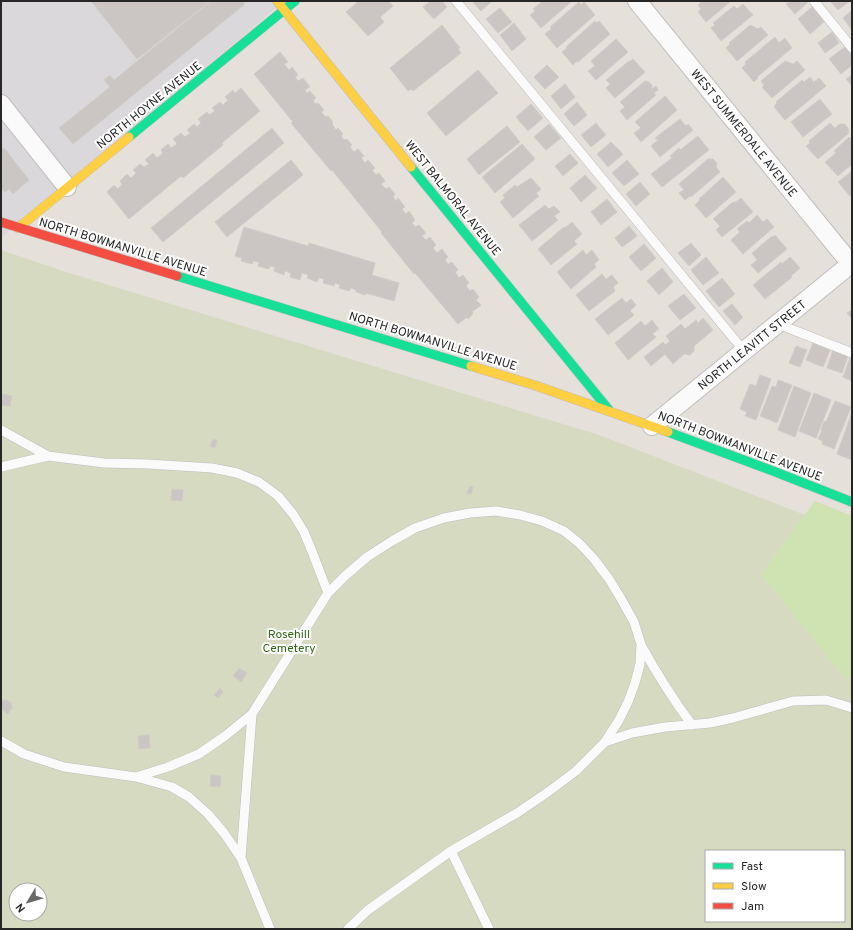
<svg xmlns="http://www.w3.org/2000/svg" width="853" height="930" font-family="Overpass,sans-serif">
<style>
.industrial{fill:#dbd8db}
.green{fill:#cee3b1}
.cemetery{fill:#d5dac1;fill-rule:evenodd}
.building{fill:#cbc6c3;stroke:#d1ccc7}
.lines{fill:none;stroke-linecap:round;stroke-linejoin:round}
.lane-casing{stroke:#bfbdbd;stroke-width:10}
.street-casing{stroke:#bfbdbd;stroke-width:20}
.fast-casing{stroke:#bfbdbd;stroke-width:10}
.slow-casing{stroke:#bfbdbd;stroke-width:10}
.jam-casing{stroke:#bfbdbd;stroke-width:10}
.lane{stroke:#fbfafa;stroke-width:9}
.street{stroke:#fbfafa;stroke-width:18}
.fast{stroke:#16e098;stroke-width:9}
.slow{stroke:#ffcf43;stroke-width:9}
.jam{stroke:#f24e42;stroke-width:9}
.labels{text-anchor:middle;stroke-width:4;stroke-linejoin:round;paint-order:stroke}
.street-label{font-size:12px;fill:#272727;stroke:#fff}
.park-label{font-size:12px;fill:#326614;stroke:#fff}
</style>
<rect width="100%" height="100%" fill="#e6e0db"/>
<!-- industrial -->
<path class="industrial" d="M 1,1 L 279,1 L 281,4 L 1,238 Z"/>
<!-- green -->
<path class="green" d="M 815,501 L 852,516 L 852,675 L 846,680 L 761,574 Z"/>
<!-- cemetery -->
<path class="cemetery" d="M 1,250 L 63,271 L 599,435 L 805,515 L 761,574 L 846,679 L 852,675 L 852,929 L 1,929 ZM 706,851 L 844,851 L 844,921 L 706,921 ZM 16,890 L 40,890 L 40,914 L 16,914 Z"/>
<!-- building -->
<path class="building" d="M 91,1 L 210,1 L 137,59 Z
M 211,1 L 243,1 L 245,4 L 73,144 L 59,128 L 110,87 L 104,80 L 110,75 L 114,80 Z
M 359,1 L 388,1 L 393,6 L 380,17 L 384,22 L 368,36 L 346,12 Z
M 431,1 L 442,1 L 447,7 L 434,19 L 423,7 Z
M 472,1 L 492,1 L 481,11 Z
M 543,1 L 572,1 L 541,28 L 530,15 L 535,11 L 533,9 Z
M 702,1 L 731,1 L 706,22 L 698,12 L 701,9 L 698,5 Z
M 790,1 L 808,1 L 808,2 L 795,14 L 786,4 Z
M 830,1 L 850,1 L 838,10 Z
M 579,2 L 581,5 L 584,2 L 595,15 L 557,48 L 545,34 L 551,29 L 550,27 Z
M 743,4 L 753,15 L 721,41 L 711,28 L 715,25 L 713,23 L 734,6 L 737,9 Z
M 812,7 L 824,22 L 810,34 L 798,19 Z
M 500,8 L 512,22 L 498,33 L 486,19 Z
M 852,10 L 852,30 L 843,18 Z
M 595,21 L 596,23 L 599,21 L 610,34 L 578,62 L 577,61 L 573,65 L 562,52 L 567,48 L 566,47 Z
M 514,23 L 526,39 L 512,51 L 500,35 Z
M 442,25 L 460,48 L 458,49 L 461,53 L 413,91 L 411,89 L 408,91 L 390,68 Z
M 750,25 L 758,29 L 761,27 L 768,35 L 737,61 L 726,48 L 730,44 L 729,43 Z
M 832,32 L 839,43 L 825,53 L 818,43 Z
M 775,37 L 779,43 L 785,38 L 792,48 L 757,77 L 758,78 L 754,82 L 742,68 L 746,64 L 745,62 Z
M 616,39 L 628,52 L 596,80 L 588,71 L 595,66 L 591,61 Z
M 845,47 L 852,56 L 852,65 L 841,74 L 829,59 Z
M 280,52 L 288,62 L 284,64 L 289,70 L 292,67 L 298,75 L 295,77 L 298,81 L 303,78 L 310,87 L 305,90 L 307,93 L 310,91 L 316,98 L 313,101 L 316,104 L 318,103 L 324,110 L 321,112 L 326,117 L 328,116 L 333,122 L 332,124 L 336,130 L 338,128 L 343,134 L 341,136 L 344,140 L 347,139 L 352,145 L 350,147 L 354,152 L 358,149 L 364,156 L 361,158 L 365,163 L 368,160 L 375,168 L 372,170 L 376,175 L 379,173 L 385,181 L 381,184 L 386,189 L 389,187 L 395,194 L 393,197 L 396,201 L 398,198 L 405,207 L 402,209 L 406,214 L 409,211 L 415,220 L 412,223 L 415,227 L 419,225 L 426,233 L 422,236 L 426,240 L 430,237 L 436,245 L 433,248 L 437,253 L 442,249 L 448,257 L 445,260 L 448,264 L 452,262 L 458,270 L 455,272 L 459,278 L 463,275 L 469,283 L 466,286 L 470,291 L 473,289 L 479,297 L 476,300 L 481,305 L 472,312 L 473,314 L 468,319 L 467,317 L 458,324 L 415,273 L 414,274 L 381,233 L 382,232 L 332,170 L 331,171 L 291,123 L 293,122 L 254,74 Z
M 633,59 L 645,72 L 615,98 L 606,88 L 610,84 L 606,80 L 629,61 L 629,62 Z
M 785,61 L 793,64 L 797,61 L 805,70 L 772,98 L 762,87 L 764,85 L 761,81 Z
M 547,65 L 559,77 L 545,89 L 534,77 Z
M 478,70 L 498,93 L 446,136 L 427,113 Z
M 852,75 L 852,86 L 846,79 Z
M 810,77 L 814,82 L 819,78 L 826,86 L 785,120 L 774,107 L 777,103 L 776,102 L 802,80 L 804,82 Z
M 645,81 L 649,82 L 652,85 L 652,89 L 656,86 L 658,90 L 654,93 L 656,95 L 627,120 L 620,111 L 625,107 L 620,102 Z
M 565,84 L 575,97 L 561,109 L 551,96 Z
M 241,88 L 260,111 L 222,143 L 223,145 L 183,178 L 181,176 L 129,219 L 107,192 L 114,185 L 118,189 L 122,184 L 120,181 L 127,174 L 131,178 L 136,173 L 133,170 L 140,164 L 144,167 L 149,164 L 145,160 L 153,153 L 157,158 L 163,153 L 161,150 L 168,144 L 171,148 L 177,144 L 173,139 L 181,133 L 185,137 L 190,133 L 187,130 L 194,124 L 197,127 L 201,123 L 198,119 L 207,112 L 209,115 L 215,111 L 212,108 L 220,102 L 223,105 L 228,100 L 225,97 L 233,90 L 235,93 Z
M 665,96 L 677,110 L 641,142 L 634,133 L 641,128 L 635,122 Z
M 820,99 L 832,114 L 803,137 L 791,122 Z
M 577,102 L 587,115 L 574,126 L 564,114 Z
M 531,104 L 543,118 L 528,131 L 516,117 Z
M 680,119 L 686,126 L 688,124 L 693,130 L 660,157 L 651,146 L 658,140 L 655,138 Z
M 596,123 L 606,135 L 591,147 L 581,135 Z
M 830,123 L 835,128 L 840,124 L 845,124 L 849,130 L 848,134 L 818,159 L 806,146 L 810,143 L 809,141 Z
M 549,124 L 561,138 L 546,150 L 534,137 Z
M 507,126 L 520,142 L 479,175 L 467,159 Z
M 272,128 L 284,143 L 163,242 L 151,228 Z
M 698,136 L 709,150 L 662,187 L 651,174 L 672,158 L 670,156 L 679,148 L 680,150 Z
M 849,137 L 852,140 L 852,164 L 838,176 L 825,162 L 836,153 L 834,151 Z
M 611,142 L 623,154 L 608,167 L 597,154 Z
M 522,144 L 535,159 L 495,193 L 482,177 Z
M 4,148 L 29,180 L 13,194 L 9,189 L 5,192 L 1,188 L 1,150 Z
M 570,154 L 578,163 L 563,176 L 555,166 Z
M 708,159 L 713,159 L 717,163 L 716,167 L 720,172 L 691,197 L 690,196 L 685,200 L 679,193 L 684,190 L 679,184 Z
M 291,160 L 303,175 L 227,237 L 215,222 Z
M 627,160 L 639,174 L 624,186 L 612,173 Z
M 852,171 L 852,195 L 850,196 L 838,182 Z
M 585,175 L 597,188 L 581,202 L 570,188 Z
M 723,177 L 736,192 L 706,218 L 695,205 L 700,200 L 699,199 Z
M 531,178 L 541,189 L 536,193 L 539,196 L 513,218 L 500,202 L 505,198 L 503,195 L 515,185 L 517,187 Z
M 640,182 L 650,194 L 636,206 L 626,194 Z
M 741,198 L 753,212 L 722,237 L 716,230 L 720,226 L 713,219 L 733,202 L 734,203 Z
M 607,199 L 617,212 L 601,225 L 591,212 Z
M 545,205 L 549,209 L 554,206 L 560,212 L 554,216 L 558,220 L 532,241 L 519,225 Z
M 757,215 L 763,222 L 767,219 L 774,227 L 743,254 L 731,240 L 740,232 L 737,229 L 747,221 L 749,223 Z
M 572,222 L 582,234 L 574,241 L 577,244 L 551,265 L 538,249 L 564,227 L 565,228 Z
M 629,226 L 637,236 L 622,247 L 615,238 Z
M 244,227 L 308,246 L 309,243 L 375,263 L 372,275 L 399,283 L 394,301 L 366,293 L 365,295 L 356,292 L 356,290 L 351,288 L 349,291 L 339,288 L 340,285 L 335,283 L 334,286 L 323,283 L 324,279 L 319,278 L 317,282 L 307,278 L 308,275 L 302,273 L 300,280 L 290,277 L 291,273 L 285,271 L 284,275 L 274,271 L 275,267 L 270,266 L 269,269 L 258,266 L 259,262 L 253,261 L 252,264 L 241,261 L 242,258 L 235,256 Z
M 775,235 L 787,249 L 758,273 L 751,265 L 757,260 L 752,253 L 772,236 L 773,237 Z
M 691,243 L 701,255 L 689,266 L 678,253 Z
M 644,244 L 656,258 L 641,271 L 629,257 Z
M 583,250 L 586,255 L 592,250 L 599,260 L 594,264 L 596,267 L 571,289 L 557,272 Z
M 706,257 L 719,273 L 703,285 L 691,270 Z
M 790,257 L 800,268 L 791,276 L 792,277 L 765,299 L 753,285 L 781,262 L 782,264 Z
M 662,268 L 673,282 L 659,295 L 647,281 Z
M 602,274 L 606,279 L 612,275 L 618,283 L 613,287 L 615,291 L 589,311 L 576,295 Z
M 722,278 L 735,294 L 719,307 L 706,291 Z
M 684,294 L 696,308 L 680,320 L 668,306 Z
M 622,298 L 626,303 L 631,299 L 636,305 L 630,311 L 634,315 L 608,335 L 595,319 Z
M 732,304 L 743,317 L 735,325 L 723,311 Z
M 852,310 L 852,319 L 847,313 Z
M 703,318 L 713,330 L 694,346 L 694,351 L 690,355 L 684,354 L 673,364 L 665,354 L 651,366 L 644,357 L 663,342 L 665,345 L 670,341 L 666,336 L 681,324 L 685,329 L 696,320 L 698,323 Z
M 652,320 L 659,329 L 652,334 L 656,337 L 628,360 L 615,343 L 641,321 L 645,326 Z
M 813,343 L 830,350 L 823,367 L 806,360 Z
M 796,346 L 807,350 L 800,367 L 789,363 Z
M 833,350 L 848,356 L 842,373 L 827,368 Z
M 850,358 L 852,359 L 852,381 L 843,377 Z
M 760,375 L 771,379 L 768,388 L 756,420 L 745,416 L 747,412 L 740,409 L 750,384 L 756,386 Z
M 778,380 L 792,385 L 777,423 L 760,416 L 772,386 L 776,387 Z
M 794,386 L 811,393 L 795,437 L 778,430 Z
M 814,393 L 831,400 L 816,438 L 799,431 Z
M 3,394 L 12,396 L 10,406 L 1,405 Z
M 835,401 L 851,407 L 834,449 L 822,444 L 823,441 L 818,439 L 822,431 L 821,430 L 824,421 L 826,422 Z
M 852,412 L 852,460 L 837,454 Z
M 213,439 L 217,440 L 215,448 L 210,446 Z
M 470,486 L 473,487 L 471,494 L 467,493 Z
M 172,489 L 183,490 L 182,501 L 171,500 Z
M 239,668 L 247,673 L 241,682 L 233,676 Z
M 220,688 L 223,692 L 218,698 L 214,695 Z
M 2,699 L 4,701 L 5,699 L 12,703 L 11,706 L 13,707 L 8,714 L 1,709 Z
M 149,735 L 150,748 L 139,749 L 138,736 Z
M 211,775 L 221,776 L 220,787 L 210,786 Z"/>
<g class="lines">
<!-- lane casing -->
<g class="lane-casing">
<path id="lane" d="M 456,1 L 744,351
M 814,1 L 852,48
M 778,324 L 852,353
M 1,430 L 48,456 L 104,463 L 148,464 L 212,468 L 237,473 L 259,482 L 278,496 L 293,514 L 304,532 L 313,554 L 328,593
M 1,467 L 48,456
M 641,645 C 657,674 672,698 692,725
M 1,741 L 24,754 L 64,767 L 136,777 L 172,787 L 189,797 L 208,814 L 224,833 L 241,858
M 136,777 L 168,767 L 199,754 L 225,736 L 252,714
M 451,851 L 489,929
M 270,929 L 241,858 L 252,714 L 328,593 L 345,576 L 367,557 L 392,541 L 415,528 L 444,518 L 470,513 L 496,511 L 520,515 L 542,521 L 564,531 L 579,543 L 594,559 L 609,579 L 620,597 L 634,622 L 641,644 L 640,664 L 635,683 L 628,702 L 619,720 L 605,742
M 348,929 L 368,910 L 451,851 L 517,813 L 548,792 L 576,771 L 605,742 L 632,733 L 665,727 L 710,723 L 733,718 L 793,701 L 826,700 L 852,708"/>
</g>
<!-- street casing -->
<g class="street-casing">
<path id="street" d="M 637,1 L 851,264
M 1,104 L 67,187
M 652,426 L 852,263"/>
</g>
<!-- fast casing -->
<g class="fast-casing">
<path id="fast" d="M 129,137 L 295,1
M 411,167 L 609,410
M 177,276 L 471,366
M 668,432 L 773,471 L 852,502"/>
</g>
<!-- slow casing -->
<g class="slow-casing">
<path id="slow" d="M 277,1 L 411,167
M 18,228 L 129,137
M 471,366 L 534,385 L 668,432"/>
</g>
<!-- jam casing -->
<g class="jam-casing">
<path id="jam" d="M 1,222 L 177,276"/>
</g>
<!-- lane -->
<use href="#lane" class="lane"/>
<!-- street -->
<use href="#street" class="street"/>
<!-- fast -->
<use href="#fast" class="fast"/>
<!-- slow -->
<use href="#slow" class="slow"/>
<!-- jam -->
<use href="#jam" class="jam"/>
</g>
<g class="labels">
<!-- street labels -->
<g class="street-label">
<text transform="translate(149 105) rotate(-39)" y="4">NORTH HOYNE AVENUE</text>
<text transform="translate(744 133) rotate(51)" y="4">WEST SUMMERDALE AVENUE</text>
<text transform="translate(453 198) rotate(51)" y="4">WEST BALMORAL AVENUE</text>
<text transform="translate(123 247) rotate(17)" y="4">NORTH BOWMANVILLE AVENUE</text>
<text transform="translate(433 341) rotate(17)" y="4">NORTH BOWMANVILLE AVENUE</text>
<text transform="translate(752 345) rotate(-39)" y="4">NORTH LEAVITT STREET</text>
<text transform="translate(740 446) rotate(21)" y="4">NORTH BOWMANVILLE AVENUE</text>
</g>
<!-- park labels -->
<g class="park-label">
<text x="289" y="638">Rosehill<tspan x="289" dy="14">Cemetery</tspan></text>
</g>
</g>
<!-- border -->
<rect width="853" height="930" fill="none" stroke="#272727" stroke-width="4"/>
<!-- legend -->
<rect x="705" y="850" width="140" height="72" fill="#ffffff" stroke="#a9a9a9"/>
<rect x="713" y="863" width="20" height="6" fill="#16e098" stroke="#a9a9a9"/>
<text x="741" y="870" font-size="12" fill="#272727">Fast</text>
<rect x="713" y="883" width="20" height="6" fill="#ffcf43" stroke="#a9a9a9"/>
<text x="741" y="890" font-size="12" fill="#272727">Slow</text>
<rect x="713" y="903" width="20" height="6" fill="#f24e42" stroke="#a9a9a9"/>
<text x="741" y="910" font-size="12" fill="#272727">Jam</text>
<!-- north arrow -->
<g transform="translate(28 902) rotate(232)"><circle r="19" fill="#ffffff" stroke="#a9a9a9"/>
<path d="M0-3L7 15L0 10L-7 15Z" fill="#6a6866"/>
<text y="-6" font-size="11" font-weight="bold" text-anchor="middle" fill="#272727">N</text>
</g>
</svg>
